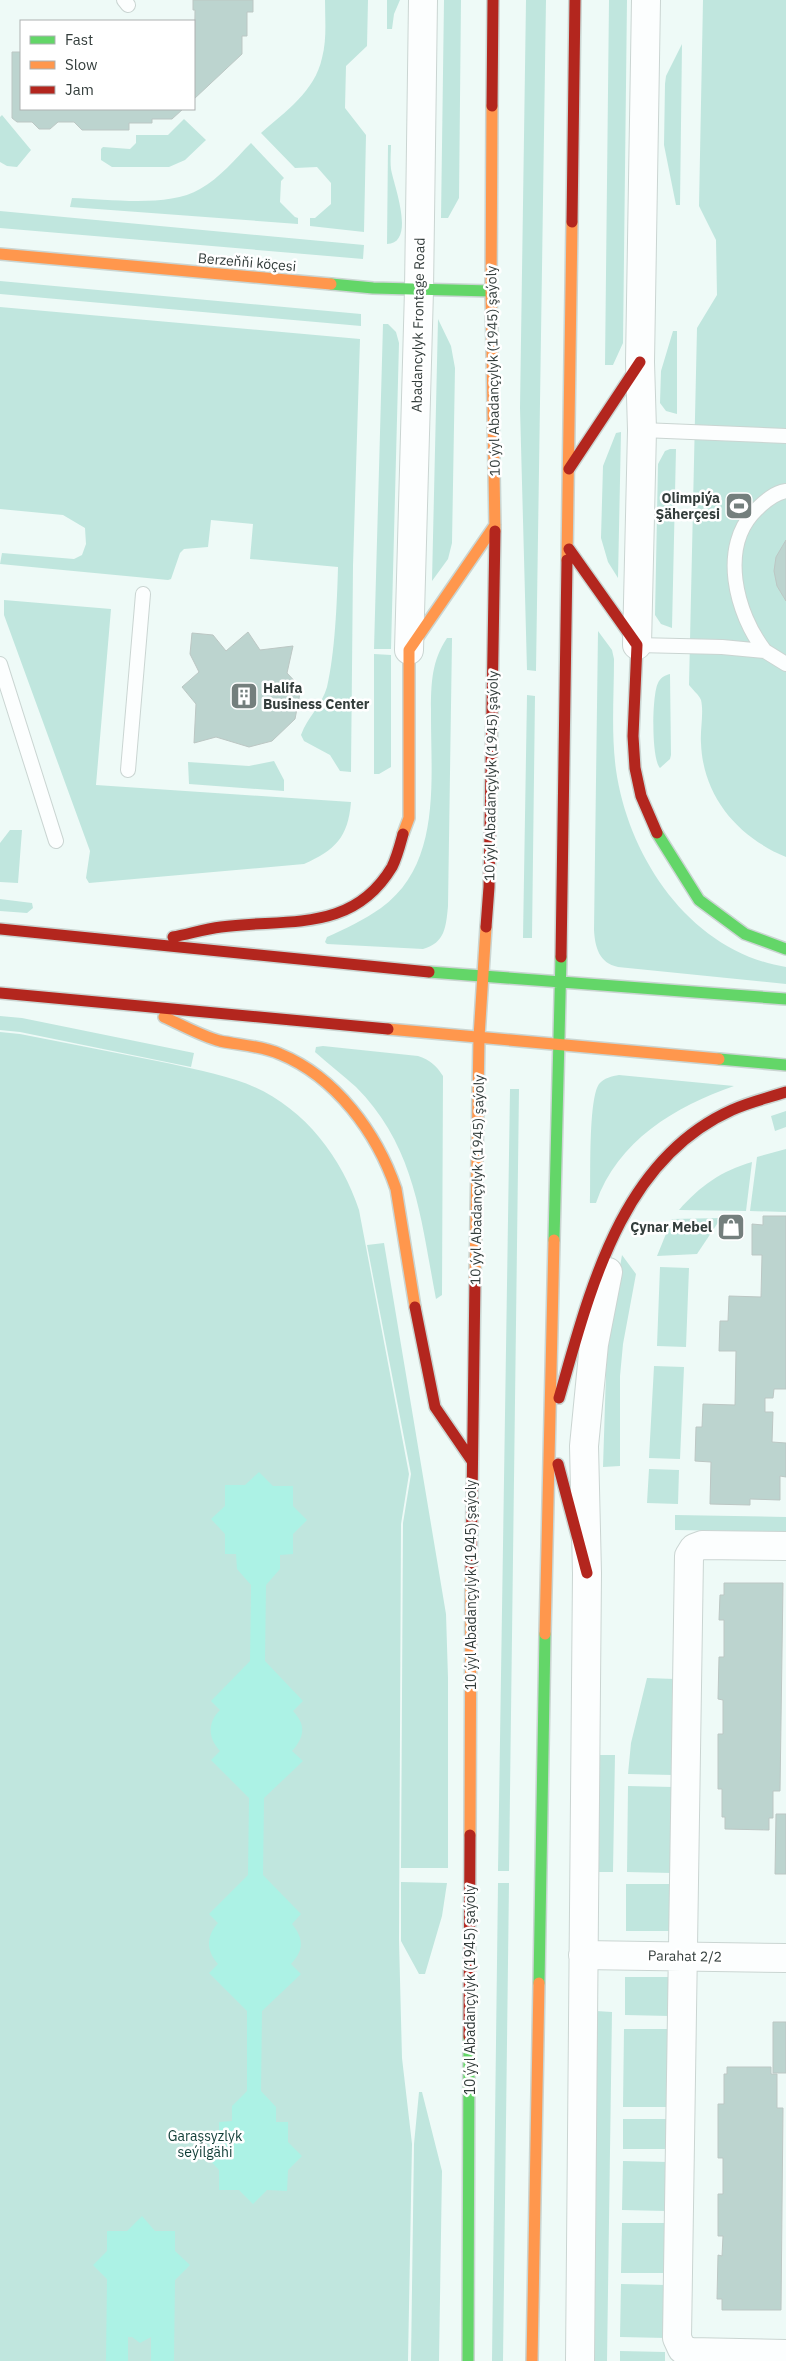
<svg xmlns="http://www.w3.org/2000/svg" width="786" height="2361" font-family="'IBM Plex Sans',sans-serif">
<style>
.green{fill:#c0e6de}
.water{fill:#acf2e5}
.building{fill:#bcd4cf;stroke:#bcc7c4}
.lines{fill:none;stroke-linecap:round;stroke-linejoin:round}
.lane-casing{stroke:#cad5d2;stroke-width:16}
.street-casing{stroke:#cad5d2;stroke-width:30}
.fast-casing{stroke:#cad5d2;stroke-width:14}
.slow-casing{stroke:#cad5d2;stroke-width:14}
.jam-casing{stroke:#cad5d2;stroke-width:14}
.lane{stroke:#fcfefe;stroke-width:14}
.street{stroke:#fcfefe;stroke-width:28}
.fast{stroke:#63d668;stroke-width:11}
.slow{stroke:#ff974d;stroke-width:11}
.jam{stroke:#b3261e;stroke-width:11}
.labels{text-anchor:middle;stroke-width:5;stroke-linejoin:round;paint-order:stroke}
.street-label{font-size:14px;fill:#333d3b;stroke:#fff}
.poi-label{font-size:14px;font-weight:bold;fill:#333d3b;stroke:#fff;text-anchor:end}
.park-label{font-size:14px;fill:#0f3c35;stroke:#fff}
</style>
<rect width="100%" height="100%" fill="#eefaf7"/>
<!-- green -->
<path class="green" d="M 325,0 L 368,0 L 367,46 L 346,66 L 345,108 L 366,135 L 364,232 L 310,226 L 310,218 L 315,218 L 331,204 L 331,183 L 317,167 L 295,168 L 261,133 C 285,112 315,91 322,58 C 327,40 325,19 325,0 Z
M 387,0 L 400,0 L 394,14 L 392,29 L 387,29 Z
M 444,0 L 461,0 L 459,198 L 448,218 L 441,218 Z
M 526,0 L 546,0 L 536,671 L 527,670 L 520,408 Z
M 609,0 L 627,0 L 623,343 L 613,365 L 605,365 Z
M 703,0 L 786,0 L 786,857 C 738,837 703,797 701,743 C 700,730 704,713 701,700 C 699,695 692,689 689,685 L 697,328 L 717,295 L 716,240 L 699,206 Z
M 682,44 L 680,205 L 676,205 L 664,145 L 665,84 L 666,76 Z
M 2,115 L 31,150 L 17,167 L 7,166 L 0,162 L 0,117 Z
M 184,119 L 206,140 L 185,160 L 169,167 L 112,167 L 101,160 L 101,149 L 103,147 L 130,149 L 136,143 L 136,135 L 168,135 Z
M 251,143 L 284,178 L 281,181 L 280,202 L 295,217 L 298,218 L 298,224 L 70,207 L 72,198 C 109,199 168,208 200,189 C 220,178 235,159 251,143 Z
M 388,145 L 391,145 C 391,152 390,161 391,169 C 393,183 417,243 387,244 Z
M 0,211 L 364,245 L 363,259 L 0,228 Z
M 0,281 L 361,314 L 361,326 L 0,294 Z
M 0,307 L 360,339 L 353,566 L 351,772 L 340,771 L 330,755 L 304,741 L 301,735 C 307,718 322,705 327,687 C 335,653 337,603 338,567 L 250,559 L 253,524 L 211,520 L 208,547 L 184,549 L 180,553 L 171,579 L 168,580 L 0,564 L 2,553 L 74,559 L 82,555 L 86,544 L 85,528 L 63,515 L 0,509 Z
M 438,319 L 451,346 L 455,368 L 452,543 L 448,559 L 432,581 Z
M 383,324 L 388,324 L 396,332 L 399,343 L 391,649 L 374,649 Z
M 673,331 L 677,331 L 677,414 L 666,411 L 660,403 L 661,371 Z
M 621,432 L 618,578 L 608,562 L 601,538 L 603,466 L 616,433 Z
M 670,449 L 676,449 L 672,628 L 661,624 L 655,615 L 658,464 L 665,451 Z
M 4,600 L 111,609 L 96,785 L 351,802 C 348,838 335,850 304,864 L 89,883 L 86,878 L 90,851 L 4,615 Z
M 598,631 L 612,650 L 614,659 C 614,696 611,733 616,770 C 629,860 692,952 786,967 L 786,984 L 618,967 C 599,963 595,947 594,930 Z
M 447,638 L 452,638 L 452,640 L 448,906 C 446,927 445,943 423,949 L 327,944 L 325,942 L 327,937 C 345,929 364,920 381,908 C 441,865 431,783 431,718 C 431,689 430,663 447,638 Z
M 374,654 L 391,655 L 391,767 L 379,774 L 374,774 Z
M 670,674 L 671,755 L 670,759 L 660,768 C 651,759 652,694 658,683 C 660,678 665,675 670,674 Z
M 527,695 L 535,696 L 532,938 L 523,938 Z
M 274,761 L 284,780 L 284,791 L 189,784 L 188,762 L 249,766 Z
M 10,830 L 22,830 L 18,883 L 0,882 L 0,843 Z
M 0,899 L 32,903 L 33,908 L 27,913 L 0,911 Z
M 0,1016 L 22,1018 L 194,1053 L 191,1067 L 20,1032 L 0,1030 Z
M 0,1032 L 20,1034 C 63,1042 105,1051 147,1059 C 177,1065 207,1071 236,1080 C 297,1099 340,1152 359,1210 L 409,1474 L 401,1524 L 399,1940 L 402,2058 L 412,2144 L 408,2361 L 0,2361 Z
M 323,1046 L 418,1056 C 430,1060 436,1065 443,1076 L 442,1295 L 436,1299 C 421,1221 416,1147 356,1087 C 343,1075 328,1064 315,1052 L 316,1047 Z
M 619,1075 L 734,1086 C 676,1106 617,1141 596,1203 L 590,1203 C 591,1180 588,1100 599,1084 C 604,1078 612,1076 619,1075 Z
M 510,1089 L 519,1089 L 509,1871 L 498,1871 Z
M 786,1111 L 786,1127 L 775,1131 L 771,1116 Z
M 786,1149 L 786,1212 L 750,1211 L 757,1157 Z
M 752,1162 L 746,1211 L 679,1210 C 700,1186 721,1171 752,1162 Z
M 721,1218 L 697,1254 L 657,1256 L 672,1219 Z
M 384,1243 L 446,1614 L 448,1678 L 448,1868 L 401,1868 L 403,1523 L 411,1474 L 367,1245 Z
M 622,1255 L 636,1274 L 623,1344 L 620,1376 L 620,1466 L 603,1467 L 607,1341 Z
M 660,1267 L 689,1268 L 686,1347 L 657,1346 Z
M 654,1366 L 684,1367 L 680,1459 L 649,1458 Z
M 649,1469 L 679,1470 L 678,1504 L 647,1503 Z
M 675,1515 L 786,1517 L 786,1532 L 675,1530 Z
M 647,1678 L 675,1679 L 673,1775 L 628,1774 L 631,1743 Z
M 600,1755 L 615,1755 L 613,1872 L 598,1872 Z
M 628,1786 L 673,1787 L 672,1873 L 627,1872 Z
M 401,1882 L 447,1883 L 442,1916 L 425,1974 L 419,1974 L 401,1941 Z
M 498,1883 L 509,1883 L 503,2361 L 492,2361 Z
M 626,1884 L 672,1884 L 671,1931 L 626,1931 Z
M 625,1977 L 671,1977 L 670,2016 L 625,2015 Z
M 596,2011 L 612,2012 L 607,2361 L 591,2361 Z
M 624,2029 L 670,2029 L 669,2107 L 623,2107 Z
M 419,2092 L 422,2092 L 442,2171 L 439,2361 L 411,2361 L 414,2144 Z
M 623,2119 L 668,2119 L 668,2149 L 623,2149 Z
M 623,2161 L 668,2162 L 667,2211 L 622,2210 Z
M 622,2223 L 667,2223 L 666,2273 L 621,2273 Z
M 621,2284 L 666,2285 L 666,2338 L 620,2337 Z
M 620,2351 L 665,2352 L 665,2361 L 620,2361 Z"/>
<!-- water -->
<path class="water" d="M 259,1472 L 273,1486 L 293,1486 L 293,1506 L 307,1520 L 293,1534 L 293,1554 L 280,1555 L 280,1569 L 266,1585 L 265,1661 L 303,1701 L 293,1711 C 306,1725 305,1736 292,1751 L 303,1761 L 264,1798 L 263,1875 L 301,1914 L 292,1924 C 304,1939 304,1950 291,1964 L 301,1974 L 262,2011 L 261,2091 L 276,2107 L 276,2122 L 288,2122 L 288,2142 L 302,2156 L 288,2170 L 287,2191 L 267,2190 L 253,2204 L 239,2190 L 219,2190 L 219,2170 L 205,2155 L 219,2141 L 219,2122 L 232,2121 L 232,2106 L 247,2091 L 247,2011 L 209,1973 L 218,1964 C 206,1951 206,1936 218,1923 L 209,1914 L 248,1875 L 249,1798 L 211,1760 L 220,1751 C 208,1738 207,1723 220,1710 L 211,1701 L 250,1661 L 251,1585 L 237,1569 L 236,1554 L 225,1554 L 225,1534 L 211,1519 L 225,1506 L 225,1485 L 245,1485 Z
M 142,2216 L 155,2231 L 175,2231 L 175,2251 L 190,2265 L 175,2280 L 174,2361 L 151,2361 L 151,2337 L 140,2343 L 132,2337 L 128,2337 L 128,2361 L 106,2361 L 107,2279 L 93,2265 L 107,2251 L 107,2231 L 127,2231 Z"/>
<!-- building -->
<path class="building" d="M 193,0 L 253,0 L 253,12 L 247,12 L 247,36 L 242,36 L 242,54 L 194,99 L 195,10 L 193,10 Z
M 12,52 L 21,52 L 21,109 L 183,109 L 172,119 L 152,119 L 152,123 L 129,123 L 129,130 L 82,130 L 74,122 L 58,122 L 50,129 L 39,129 L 32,122 L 17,122 L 12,118 Z
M 786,540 L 786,601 L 777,586 L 774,571 L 776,557 Z
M 248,632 L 260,650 L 293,646 L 287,673 L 301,688 L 295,719 L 272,741 L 249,747 L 216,737 L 194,743 L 196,704 L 182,687 L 199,672 L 190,654 L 192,633 L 213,635 L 226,651 Z
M 763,1216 L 786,1216 L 786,1389 L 774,1389 L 773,1398 L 765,1398 L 765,1412 L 773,1412 L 772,1442 L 786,1443 L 786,1477 L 780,1476 L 780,1500 L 750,1499 L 750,1505 L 710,1504 L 711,1462 L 695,1461 L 696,1427 L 702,1427 L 703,1404 L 735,1405 L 736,1351 L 719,1351 L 720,1321 L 728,1321 L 729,1296 L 761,1297 L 762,1255 L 752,1255 L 752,1224 L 763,1225 Z
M 724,1583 L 783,1583 L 780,1791 L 773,1791 L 773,1818 L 769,1818 L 769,1830 L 725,1829 L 725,1817 L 722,1817 L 722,1789 L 718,1789 L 718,1734 L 723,1734 L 723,1700 L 718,1699 L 719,1657 L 724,1657 L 724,1620 L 719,1620 L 720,1595 L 724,1595 Z
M 776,1814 L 786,1814 L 786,1874 L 775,1874 Z
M 773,2022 L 786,2022 L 786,2073 L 773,2073 Z
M 727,2067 L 771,2067 L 771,2074 L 777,2074 L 777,2108 L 783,2108 L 781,2310 L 722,2310 L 722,2299 L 717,2299 L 718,2255 L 722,2256 L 723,2236 L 718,2236 L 718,2194 L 723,2194 L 723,2158 L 718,2158 L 718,2104 L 724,2104 L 724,2074 L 727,2074 Z"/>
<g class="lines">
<!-- lane casing -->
<g class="lane-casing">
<path id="lane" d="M 124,0 L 128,5
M 642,430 L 786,436
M 637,645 L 722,647 L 765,651 L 786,664
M 765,651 C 736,614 718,546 757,509 C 765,501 774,493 786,491
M 0,664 L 56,841
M 128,770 L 143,594"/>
</g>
<!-- street casing -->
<g class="street-casing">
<path id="street" d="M 637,645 L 642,430 L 640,362 L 646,0
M 409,650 L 419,290 L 423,0
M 786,1546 L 702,1545 L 694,1548 L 689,1556 L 677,2338 L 682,2349 L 691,2352 L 786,2354
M 583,1955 L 786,1958
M 580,2361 L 587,1573 L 584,1446 L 594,1344 L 608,1272"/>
</g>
<!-- fast casing -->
<g class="fast-casing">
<path id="fast" d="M 331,284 L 373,288 L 491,291
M 657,833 L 699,900 L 745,934 L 786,949
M 429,972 L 786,999
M 719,1059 L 786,1065
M 554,1240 L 561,957
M 539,1983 L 545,1634
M 468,2361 L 469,2037"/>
</g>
<!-- slow casing -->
<g class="slow-casing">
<path id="slow" d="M 492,106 L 491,291 L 495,531
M 0,254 L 331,284
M 567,560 L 572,222
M 403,834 L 409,818 L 409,650 L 495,525
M 164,1017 C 182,1025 201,1036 220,1041 C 240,1045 262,1046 280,1054 C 336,1077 377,1133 396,1189 L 415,1307
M 388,1029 L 719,1059
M 475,1279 L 479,1037 L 486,927
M 545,1634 L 554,1240
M 470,1835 L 471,1575
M 532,2361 L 539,1983"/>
</g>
<!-- jam casing -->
<g class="jam-casing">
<path id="jam" d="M 492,106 L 493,0
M 572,222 L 575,0
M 569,469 L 640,362
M 569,549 L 637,645 L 633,736 L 635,768 L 641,796 L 657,833
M 486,927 L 489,887 L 495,531
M 0,929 L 429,972
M 173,937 C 189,934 205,929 221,927 C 286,918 352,934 392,867 C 397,857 400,845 403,834
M 561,957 L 567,560
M 0,993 L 388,1029
M 415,1307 L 435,1407 L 472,1461
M 559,1398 C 590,1291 620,1160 732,1110 C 749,1102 768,1098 786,1092
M 558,1464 L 587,1573
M 471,1575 L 475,1279
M 469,2037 L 470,1835"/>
</g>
<!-- lane -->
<use href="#lane" class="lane"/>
<!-- street -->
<use href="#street" class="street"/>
<!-- fast -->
<use href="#fast" class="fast"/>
<!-- slow -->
<use href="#slow" class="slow"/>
<!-- jam -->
<use href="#jam" class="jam"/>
</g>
<!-- icons -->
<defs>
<g id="stadium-square" transform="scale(1.4375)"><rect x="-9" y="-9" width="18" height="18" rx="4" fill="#747f7d" stroke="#fff"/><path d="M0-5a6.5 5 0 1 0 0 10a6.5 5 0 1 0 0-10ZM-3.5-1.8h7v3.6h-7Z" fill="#fff"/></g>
<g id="building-square" transform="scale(1.4375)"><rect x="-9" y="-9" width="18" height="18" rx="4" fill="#747f7d" stroke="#fff"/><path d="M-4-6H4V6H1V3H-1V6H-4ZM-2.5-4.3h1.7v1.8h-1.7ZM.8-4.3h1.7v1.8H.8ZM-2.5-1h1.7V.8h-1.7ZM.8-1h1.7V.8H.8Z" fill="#fff"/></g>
<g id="shop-square" transform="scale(1.4375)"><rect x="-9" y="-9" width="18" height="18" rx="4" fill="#747f7d" stroke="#fff"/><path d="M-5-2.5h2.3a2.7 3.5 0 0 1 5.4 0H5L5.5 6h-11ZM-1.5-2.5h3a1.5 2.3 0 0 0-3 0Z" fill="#fff"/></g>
</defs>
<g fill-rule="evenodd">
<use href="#stadium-square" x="739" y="506"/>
<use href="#building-square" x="244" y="696"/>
<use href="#shop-square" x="731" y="1227"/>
</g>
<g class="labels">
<!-- street labels -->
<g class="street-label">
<text transform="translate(247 262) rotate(5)" y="5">Berzeňňi köçesi</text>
<text transform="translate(418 325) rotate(-89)" y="5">Abadancylyk Frontage Road</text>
<text transform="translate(493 371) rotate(-91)" y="5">10 ýyl Abadançylyk (1945) şaýoly</text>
<text transform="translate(491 776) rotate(-89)" y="5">10 ýyl Abadançylyk (1945) şaýoly</text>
<text transform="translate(477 1180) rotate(-89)" y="5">10 ýyl Abadançylyk (1945) şaýoly</text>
<text transform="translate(471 1585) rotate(-90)" y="5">10 ýyl Abadançylyk (1945) şaýoly</text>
<text transform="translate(685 1956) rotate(1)" y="5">Parahat 2/2</text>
<text transform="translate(470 1990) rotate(-90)" y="5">10 ýyl Abadançylyk (1945) şaýoly</text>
</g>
<!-- poi labels -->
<g class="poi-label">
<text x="720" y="503">Olimpiýa<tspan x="720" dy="16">Şäherçesi</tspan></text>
<text x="263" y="693" text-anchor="start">Halifa<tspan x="263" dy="16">Business Center</tspan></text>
<text x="712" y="1232">Çynar Mebel</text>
</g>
<!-- park labels -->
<g class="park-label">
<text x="205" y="2141">Garaşsyzlyk<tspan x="205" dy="16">seýilgähi</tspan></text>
</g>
</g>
<!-- legend -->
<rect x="20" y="20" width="175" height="90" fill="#ffffff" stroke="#adb1b1"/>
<rect x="30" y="36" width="25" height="8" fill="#63d668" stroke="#adb1b1"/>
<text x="65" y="45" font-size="15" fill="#333d3b">Fast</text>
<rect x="30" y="61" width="25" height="8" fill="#ff974d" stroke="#adb1b1"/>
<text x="65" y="70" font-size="15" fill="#333d3b">Slow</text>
<rect x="30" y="86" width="25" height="8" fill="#b3261e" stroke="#adb1b1"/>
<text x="65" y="95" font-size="15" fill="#333d3b">Jam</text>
</svg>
